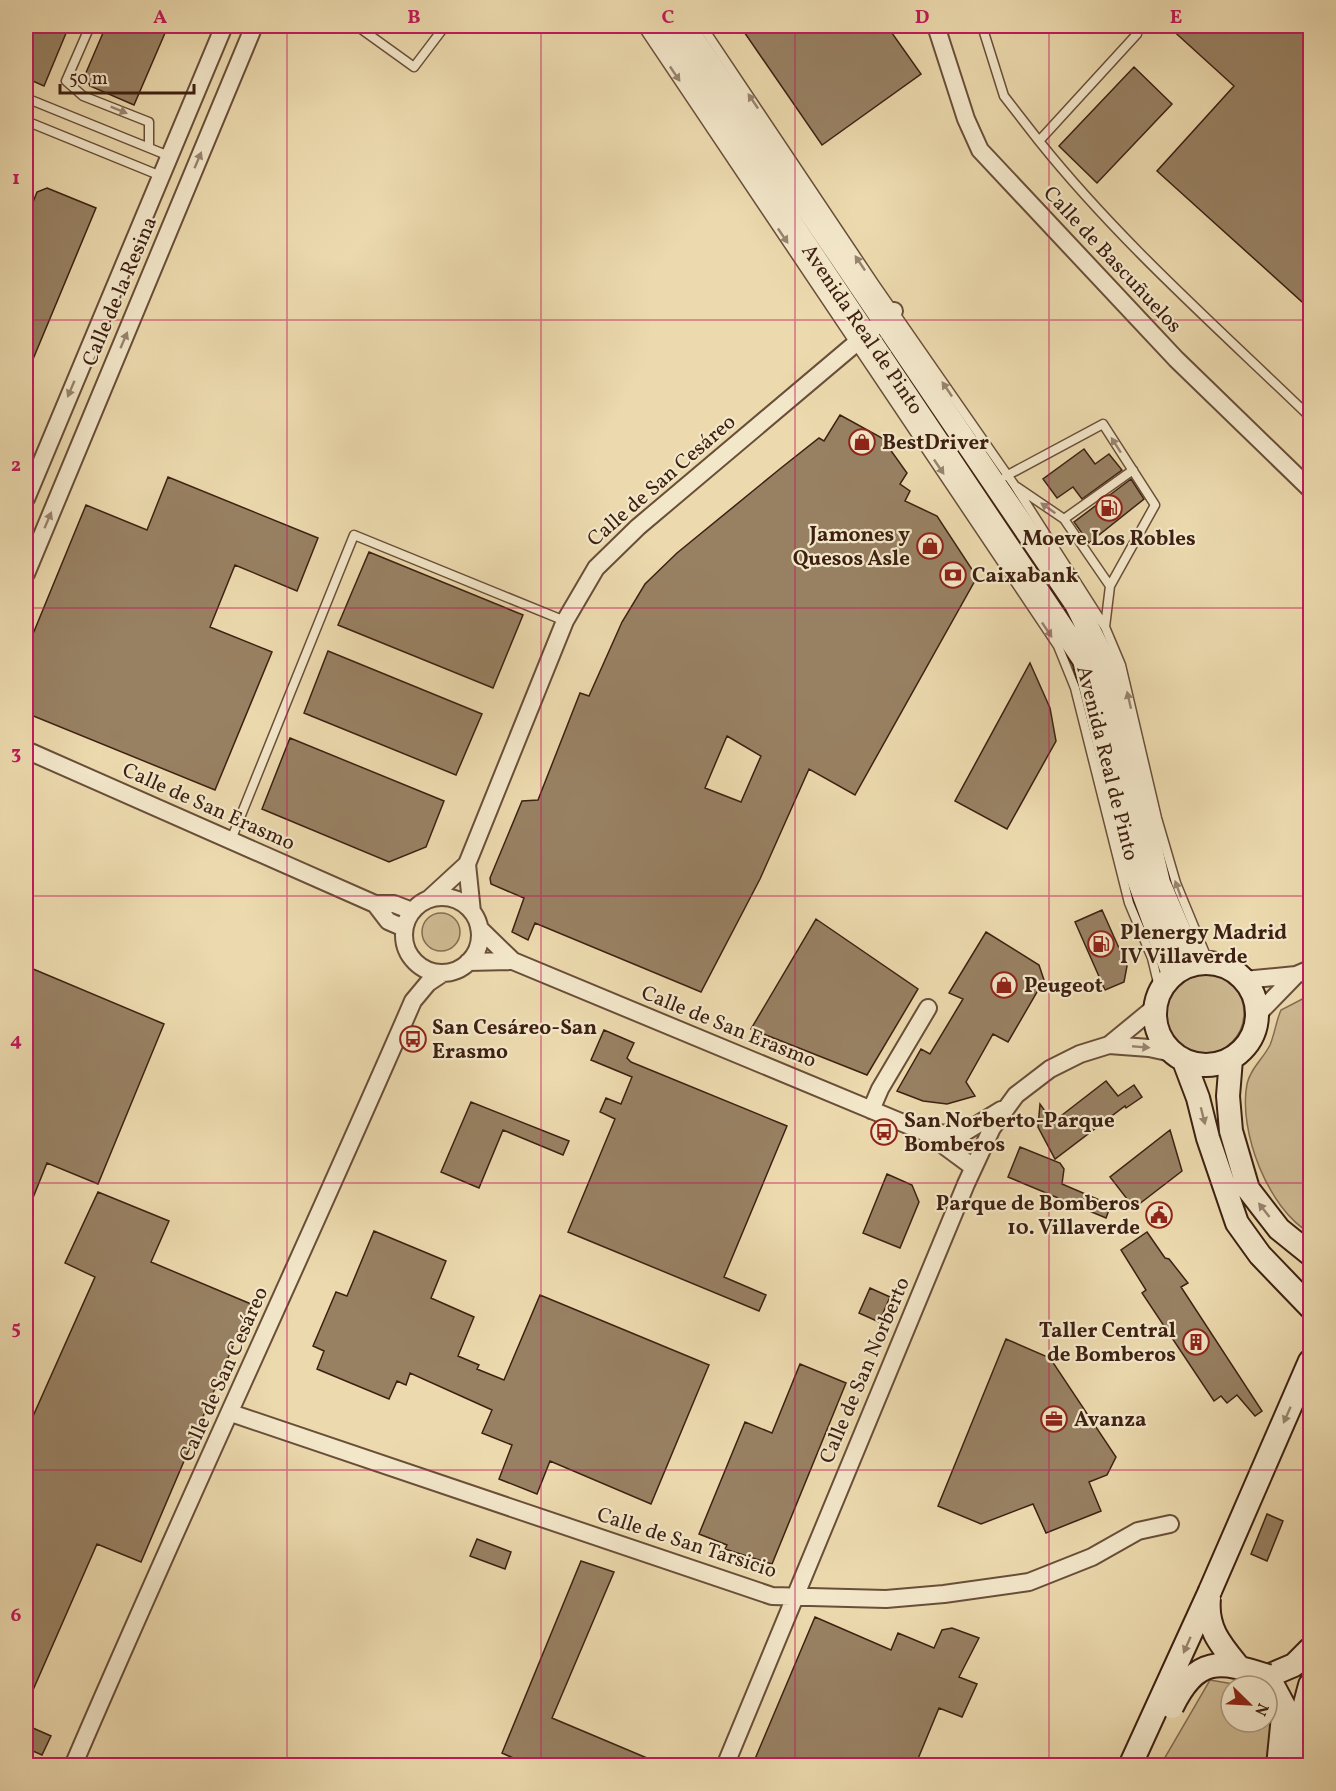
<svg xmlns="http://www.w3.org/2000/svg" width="1336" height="1791" font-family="Vollkorn,serif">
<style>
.green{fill:#ceba93;stroke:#866d52;stroke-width:1.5}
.building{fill:#988163;stroke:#3d2012;stroke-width:1.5;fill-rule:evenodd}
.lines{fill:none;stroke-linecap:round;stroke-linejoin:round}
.lane-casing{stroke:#694e39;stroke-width:11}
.street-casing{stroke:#694e39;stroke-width:20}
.secondary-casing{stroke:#3d2012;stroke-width:26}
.lane{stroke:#f3e7ca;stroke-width:8}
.street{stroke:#f3e7ca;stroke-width:16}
.secondary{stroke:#f3e7ca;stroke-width:22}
.secondary-bridge-casing{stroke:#3d2012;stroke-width:26;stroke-linecap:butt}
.secondary-bridge{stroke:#f3e7ca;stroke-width:22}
.oneway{fill:#98846e}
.grid{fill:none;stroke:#c2185b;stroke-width:1.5;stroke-opacity:0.55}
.labels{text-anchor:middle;stroke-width:4.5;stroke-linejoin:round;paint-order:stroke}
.street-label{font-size:21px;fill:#3d2012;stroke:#f3e7ca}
.poi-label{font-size:21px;font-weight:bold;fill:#3d2012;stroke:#f3e7ca;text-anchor:start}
.neatline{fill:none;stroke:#c2185b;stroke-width:2}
.grid-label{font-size:20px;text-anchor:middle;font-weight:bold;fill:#c2185b}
</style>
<rect width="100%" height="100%" fill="#ecdaae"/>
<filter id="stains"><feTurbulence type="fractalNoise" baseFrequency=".00333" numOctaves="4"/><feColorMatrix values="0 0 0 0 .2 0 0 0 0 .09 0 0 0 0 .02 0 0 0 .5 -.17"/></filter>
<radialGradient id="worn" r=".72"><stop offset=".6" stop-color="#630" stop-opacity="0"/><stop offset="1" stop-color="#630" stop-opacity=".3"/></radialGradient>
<!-- green -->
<path class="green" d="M422 932a19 19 0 1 1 38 0a19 19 0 1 1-38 0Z
M1162 1013a41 41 0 1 1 82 0a41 41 0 1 1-82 0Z
M 1310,995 L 1310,1233 C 1268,1209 1238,1131 1247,1084 C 1250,1069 1263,1059 1270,1045 C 1275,1033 1276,1021 1281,1010 Z
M 1210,1680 L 1245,1686 L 1231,1686 L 1231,1722 L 1267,1722 L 1267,1699 L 1274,1715 L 1268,1765 L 1160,1766 Z"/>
<!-- building -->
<path class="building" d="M 26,26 L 69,26 L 44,86 L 26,78 Z
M 106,26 L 168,26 L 134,105 L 90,86 L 85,75 Z
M 740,26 L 887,26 L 921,74 L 822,145 Z
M 1168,26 L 1311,26 L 1311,310 L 1157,171 L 1234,86 Z
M 1134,67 L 1172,104 L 1097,183 L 1059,146 Z
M 47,188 L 96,208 L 26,376 L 26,220 L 37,192 Z
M 840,415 L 882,438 L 907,473 L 900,484 L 910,491 L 905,501 L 937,516 L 977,577 L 855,795 L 809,769 L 760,879 L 701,992 L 535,923 L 528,940 L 512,932 L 524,898 L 491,884 L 490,878 L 522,801 L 538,800 L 580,693 L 589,696 L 622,622 L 645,584 L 677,553 L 781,468 L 819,438 L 824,441 ZM 727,736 L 761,756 L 741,802 L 705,788 Z
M 1084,449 L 1095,464 L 1109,454 L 1122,470 L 1082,499 L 1073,487 L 1057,498 L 1043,479 Z
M 168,477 L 318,538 L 297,591 L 235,565 L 210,627 L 272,652 L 215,790 L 26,713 L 26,651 L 86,505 L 147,530 Z
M 1131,479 L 1144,499 L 1089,543 L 1074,522 Z
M 369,552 L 523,615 L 493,688 L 338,625 Z
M 328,651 L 482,714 L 456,775 L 304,713 Z
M 1030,663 L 1050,708 L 1056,741 L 1007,829 L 955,801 Z
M 290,738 L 444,801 L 426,847 L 389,862 L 262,809 Z
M 1102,910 L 1127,966 L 1124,982 L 1105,990 L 1075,922 Z
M 816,919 L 918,989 L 867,1075 L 751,1029 Z
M 986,932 L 1039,965 L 1044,980 L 1008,1042 L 993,1034 L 966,1082 L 975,1096 L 947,1104 L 923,1101 L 897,1091 L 921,1049 L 930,1054 L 963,999 L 949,993 Z
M 26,966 L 164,1024 L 98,1184 L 47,1163 L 26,1215 Z
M 604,1030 L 634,1043 L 627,1058 L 631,1062 L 787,1126 L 724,1277 L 766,1295 L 759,1311 L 568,1232 L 615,1119 L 600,1112 L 606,1098 L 621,1104 L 632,1077 L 591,1060 Z
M 1106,1081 L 1118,1096 L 1134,1085 L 1142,1097 L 1126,1108 L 1125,1106 L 1055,1159 L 1038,1127 L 1040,1104 L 1053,1122 Z
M 471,1102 L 569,1141 L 563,1155 L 503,1130 L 479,1188 L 441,1172 Z
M 1170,1130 L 1182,1171 L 1134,1208 L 1110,1177 Z
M 1020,1147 L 1060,1163 L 1064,1169 L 1062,1184 L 1111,1205 L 1106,1218 L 1008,1177 Z
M 887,1174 L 912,1185 L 919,1202 L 900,1248 L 863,1233 Z
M 98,1192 L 169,1221 L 151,1262 L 251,1304 L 141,1562 L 97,1544 L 26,1706 L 26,1432 L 95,1277 L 65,1263 Z
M 374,1231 L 446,1261 L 431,1298 L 474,1317 L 458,1356 L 479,1365 L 477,1369 L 504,1380 L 540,1295 L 709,1365 L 651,1504 L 550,1461 L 537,1494 L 499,1479 L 512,1445 L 482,1433 L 492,1410 L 410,1373 L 406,1385 L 397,1381 L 389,1399 L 317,1369 L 324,1351 L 313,1346 L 336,1292 L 347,1296 Z
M 1147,1232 L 1165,1258 L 1169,1259 L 1188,1283 L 1181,1287 L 1262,1411 L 1255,1416 L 1237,1395 L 1227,1403 L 1221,1396 L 1214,1401 L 1142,1293 L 1146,1290 L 1121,1250 Z
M 870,1288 L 890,1297 L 879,1322 L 859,1313 Z
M 1006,1339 L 1050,1358 L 1116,1457 L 1107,1475 L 1089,1482 L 1101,1511 L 1046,1533 L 1033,1504 L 981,1524 L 938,1506 Z
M 800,1364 L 846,1383 L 772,1564 L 725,1549 L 727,1545 L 699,1534 L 745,1422 L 772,1433 Z
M 1267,1514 L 1283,1521 L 1267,1561 L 1251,1554 Z
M 477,1539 L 511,1552 L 505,1569 L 470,1556 Z
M 581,1561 L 614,1572 L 552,1718 L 666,1766 L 531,1766 L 502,1753 Z
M 815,1617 L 891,1650 L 898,1633 L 934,1648 L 942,1630 L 952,1628 L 979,1638 L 959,1677 L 977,1684 L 962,1717 L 939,1708 L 915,1766 L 752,1766 Z
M 26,1725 L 51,1736 L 42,1755 L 26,1748 Z"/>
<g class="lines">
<!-- lane casing -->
<g class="lane-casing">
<path id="lane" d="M 90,26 L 66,81 L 83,96 L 149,122 L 149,146
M 357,26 L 414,67 L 445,26
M 642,26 L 1058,646 L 1075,688 L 1129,903 L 1152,958 L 1160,991
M 702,26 L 874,283 L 1015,486 L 1105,627 L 1121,665 L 1157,818 L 1176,883 L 1209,963
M 982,26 L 1004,96 L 1039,141
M 1128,26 L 1137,34 L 1039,141 C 1119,241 1218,328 1310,417
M 26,98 L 169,156
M 26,121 L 161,176
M 1006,476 L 1103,424 L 1155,505 L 1110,586 L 1105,627
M 1017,487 L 1064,519 L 1110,586
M 1064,519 L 1133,470
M 231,840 L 354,535 L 565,621"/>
</g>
<!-- street casing -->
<g class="street-casing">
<path id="street" d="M 936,26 L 966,119 L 980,150 L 1176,359 L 1310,489
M 26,499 L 224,26
M 26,574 L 254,26
M 26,750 L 375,904 L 394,904 L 412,911
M 467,864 L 472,912
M404 935a38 38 0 1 1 76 0a38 38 0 1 1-76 0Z
M 430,898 L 467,864 L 565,621 L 596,568 L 638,527 L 894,311
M 375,904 L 388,921 L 404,928
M 479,928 L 513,961 L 927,1133 L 973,1167
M 468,962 L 513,961
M 1296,975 L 1310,969
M 1244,980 L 1296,975 L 1257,1015
M 1109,1045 L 1149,1048 L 1172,1053
M 871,1110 L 880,1089 L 928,1008
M 927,1133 L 962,1134 L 1001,1110
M 231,1413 L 772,1596 L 886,1599 L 944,1594 L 1029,1582 L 1092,1557 L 1138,1531 L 1170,1524
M 73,1766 C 183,1509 302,1257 413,1001 L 428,983 L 443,973
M 725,1766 L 966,1184 L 992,1128 L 1016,1095 L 1050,1069 L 1080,1054 L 1109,1045 L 1154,1008"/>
</g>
<!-- secondary casing -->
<g class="secondary-casing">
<path id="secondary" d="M 659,26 L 1084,660 L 1135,871 L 1173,974
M 684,26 L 1076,604 L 1109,670 L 1159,883 L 1194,964
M1155 1014a51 51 0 1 1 102 0a51 51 0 1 1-102 0Z
M 1231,1059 L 1228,1096 L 1231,1131 L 1248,1189 L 1279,1229 L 1310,1254
M 1184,1061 L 1198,1098 L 1208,1138 L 1237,1223 L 1260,1255 L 1310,1307
M 1210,1591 L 1310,1361
M 1278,1766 L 1284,1706 L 1268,1676 L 1294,1665 L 1310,1649
M 1296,1766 L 1301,1719 L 1310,1685"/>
</g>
<!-- lane -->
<use href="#lane" class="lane"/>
<!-- street -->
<use href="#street" class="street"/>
<!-- secondary -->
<use href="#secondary" class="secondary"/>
<!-- secondary-bridge casing -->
<g class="secondary-bridge-casing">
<path id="secondary-bridge" d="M 1209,1598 C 1206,1628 1220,1644 1238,1666
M 1172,1707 C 1197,1656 1219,1660 1268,1676
M 1130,1766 L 1210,1591"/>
</g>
<!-- secondary-bridge -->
<use href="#secondary-bridge" class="secondary-bridge"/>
</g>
<!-- one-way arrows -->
<defs><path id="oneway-solid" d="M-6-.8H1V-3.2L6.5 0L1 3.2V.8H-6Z" transform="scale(1.5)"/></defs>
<g class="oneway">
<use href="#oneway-solid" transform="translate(675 74) rotate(56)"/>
<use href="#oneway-solid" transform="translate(753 101) rotate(-124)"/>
<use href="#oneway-solid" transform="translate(119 110) rotate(22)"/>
<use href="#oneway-solid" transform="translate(198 160) rotate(-67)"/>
<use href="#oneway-solid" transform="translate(783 236) rotate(56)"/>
<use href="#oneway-solid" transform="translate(860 263) rotate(-124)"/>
<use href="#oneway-solid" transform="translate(124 340) rotate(-67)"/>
<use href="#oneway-solid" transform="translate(71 389) rotate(113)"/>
<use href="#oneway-solid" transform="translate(947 389) rotate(-124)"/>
<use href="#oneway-solid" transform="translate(1116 445) rotate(-123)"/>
<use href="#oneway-solid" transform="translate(939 467) rotate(56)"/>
<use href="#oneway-solid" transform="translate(1048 508) rotate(-145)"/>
<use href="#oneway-solid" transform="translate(48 520) rotate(-67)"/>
<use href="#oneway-solid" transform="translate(1047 630) rotate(56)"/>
<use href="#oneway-solid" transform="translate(1129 700) rotate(-103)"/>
<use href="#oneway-solid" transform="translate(1178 889) rotate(-110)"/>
<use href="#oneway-solid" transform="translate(1141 1047) rotate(5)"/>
<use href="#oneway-solid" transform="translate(1203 1116) rotate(76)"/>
<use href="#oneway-solid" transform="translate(1264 1210) rotate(-128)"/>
<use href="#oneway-solid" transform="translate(1287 1415) rotate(114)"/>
<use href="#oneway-solid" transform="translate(1187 1645) rotate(114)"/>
</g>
<!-- grid -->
<path class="grid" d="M 287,26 L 287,1766M 541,26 L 541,1766M 795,26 L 795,1766M 1049,26 L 1049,1766M 26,320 L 1310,320M 26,608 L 1310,608M 26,896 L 1310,896M 26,1183 L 1310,1183M 26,1470 L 1310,1470"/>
<!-- icons -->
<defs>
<g id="shop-ring" transform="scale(1.35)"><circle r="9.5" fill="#f3e7ca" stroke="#8f2418" stroke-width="1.5"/><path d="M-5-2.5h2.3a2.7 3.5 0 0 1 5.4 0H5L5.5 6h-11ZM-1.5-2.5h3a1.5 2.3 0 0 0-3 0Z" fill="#8f2418"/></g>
<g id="fuel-ring" transform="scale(1.35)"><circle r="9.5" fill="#f3e7ca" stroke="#8f2418" stroke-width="1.5"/><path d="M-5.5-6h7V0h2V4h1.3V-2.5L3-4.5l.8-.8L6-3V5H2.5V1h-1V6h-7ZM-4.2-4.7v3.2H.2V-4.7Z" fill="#8f2418"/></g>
<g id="bank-ring" transform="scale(1.35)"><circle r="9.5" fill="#f3e7ca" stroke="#8f2418" stroke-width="1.5"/><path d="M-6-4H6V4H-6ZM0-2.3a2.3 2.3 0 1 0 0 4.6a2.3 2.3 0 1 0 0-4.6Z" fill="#8f2418"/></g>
<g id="bus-ring" transform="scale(1.35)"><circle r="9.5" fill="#f3e7ca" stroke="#8f2418" stroke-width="1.5"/><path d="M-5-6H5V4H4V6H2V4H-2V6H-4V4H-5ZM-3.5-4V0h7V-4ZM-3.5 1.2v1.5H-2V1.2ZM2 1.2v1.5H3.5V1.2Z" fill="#8f2418"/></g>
<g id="civic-ring" transform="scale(1.35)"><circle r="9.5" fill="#f3e7ca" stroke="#8f2418" stroke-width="1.5"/><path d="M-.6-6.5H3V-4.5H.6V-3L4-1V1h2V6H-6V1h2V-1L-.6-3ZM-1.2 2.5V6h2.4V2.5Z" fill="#8f2418"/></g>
<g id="building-ring" transform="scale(1.35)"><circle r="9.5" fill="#f3e7ca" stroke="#8f2418" stroke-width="1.5"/><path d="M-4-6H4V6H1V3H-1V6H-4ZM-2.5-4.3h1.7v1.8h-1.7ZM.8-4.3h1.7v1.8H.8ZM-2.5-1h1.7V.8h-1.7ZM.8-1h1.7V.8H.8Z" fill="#8f2418"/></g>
<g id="office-ring" transform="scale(1.35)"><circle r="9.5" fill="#f3e7ca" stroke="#8f2418" stroke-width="1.5"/><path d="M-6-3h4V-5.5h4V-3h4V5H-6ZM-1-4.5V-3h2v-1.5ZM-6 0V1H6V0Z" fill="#8f2418"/></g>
</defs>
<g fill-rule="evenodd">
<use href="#shop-ring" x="862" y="442"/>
<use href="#fuel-ring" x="1109" y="508"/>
<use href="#shop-ring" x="930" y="546"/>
<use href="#bank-ring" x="953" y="575"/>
<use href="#fuel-ring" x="1101" y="944"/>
<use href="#shop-ring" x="1004" y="985"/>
<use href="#bus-ring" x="413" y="1039"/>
<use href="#bus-ring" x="884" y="1132"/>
<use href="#civic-ring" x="1159" y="1215"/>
<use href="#building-ring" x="1196" y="1342"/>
<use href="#office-ring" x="1054" y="1419"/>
</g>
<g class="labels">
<!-- street labels -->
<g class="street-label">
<text transform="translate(1113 259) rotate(47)" y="7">Calle de Bascuñuelos</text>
<text transform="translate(119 291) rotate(-67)" y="7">Calle de la Resina</text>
<text transform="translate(863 329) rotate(56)" y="7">Avenida Real de Pinto</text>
<text transform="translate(661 480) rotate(-41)" y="7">Calle de San Cesáreo</text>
<text transform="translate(1108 763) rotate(76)" y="7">Avenida Real de Pinto</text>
<text transform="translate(209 806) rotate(24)" y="7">Calle de San Erasmo</text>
<text transform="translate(729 1026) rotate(22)" y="7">Calle de San Erasmo</text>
<text transform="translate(864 1370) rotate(-67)" y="7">Calle de San Norberto</text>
<text transform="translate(223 1374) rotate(-66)" y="7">Calle de San Cesáreo</text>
<text transform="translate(687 1542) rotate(18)" y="7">Calle de San Tarsicio</text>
</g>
<!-- poi labels -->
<g class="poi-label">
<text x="882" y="449">BestDriver</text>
<text x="910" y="541" text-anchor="end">Jamones y<tspan x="910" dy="24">Quesos Asle</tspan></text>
<text x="1109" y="545" text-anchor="middle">Moeve Los Robles</text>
<text x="972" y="582">Caixabank</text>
<text x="1120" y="939">Plenergy Madrid<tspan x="1120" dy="24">IV Villaverde</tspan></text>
<text x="1024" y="992">Peugeot</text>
<text x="432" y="1034">San Cesáreo-San<tspan x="432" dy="24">Erasmo</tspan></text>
<text x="904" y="1127">San Norberto-Parque<tspan x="904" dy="24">Bomberos</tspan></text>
<text x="1140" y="1210" text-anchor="end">Parque de Bomberos<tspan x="1140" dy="24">10. Villaverde</tspan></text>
<text x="1176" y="1337" text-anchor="end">Taller Central<tspan x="1176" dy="24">de Bomberos</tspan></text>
<text x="1074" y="1426">Avanza</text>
</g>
</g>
<!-- margin -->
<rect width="1336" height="1791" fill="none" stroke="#ecdaae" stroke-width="66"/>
<!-- north arrow -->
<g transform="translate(1249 1704) rotate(114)"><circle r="28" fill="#f3e7ca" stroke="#aa9780" stroke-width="1.5"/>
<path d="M0-4.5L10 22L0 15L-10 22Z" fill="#8f2418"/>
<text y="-9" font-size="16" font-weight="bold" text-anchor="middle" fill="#3d2012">N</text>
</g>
<!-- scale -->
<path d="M60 84v9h134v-9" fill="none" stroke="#3d2012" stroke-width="3"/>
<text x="69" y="84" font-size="18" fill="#3d2012" stroke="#f3e7ca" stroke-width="4.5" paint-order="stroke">50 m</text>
<rect x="33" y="33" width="1270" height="1725" class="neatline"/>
<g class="grid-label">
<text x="160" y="23">A</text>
<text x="414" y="23">B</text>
<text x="668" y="23">C</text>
<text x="922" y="23">D</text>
<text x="1176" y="23">E</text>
<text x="16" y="184">1</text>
<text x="16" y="471">2</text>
<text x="16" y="759">3</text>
<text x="16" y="1046">4</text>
<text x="16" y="1334">5</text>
<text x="16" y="1621">6</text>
</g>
<rect width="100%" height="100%" filter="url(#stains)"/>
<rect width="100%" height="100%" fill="url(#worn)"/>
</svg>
